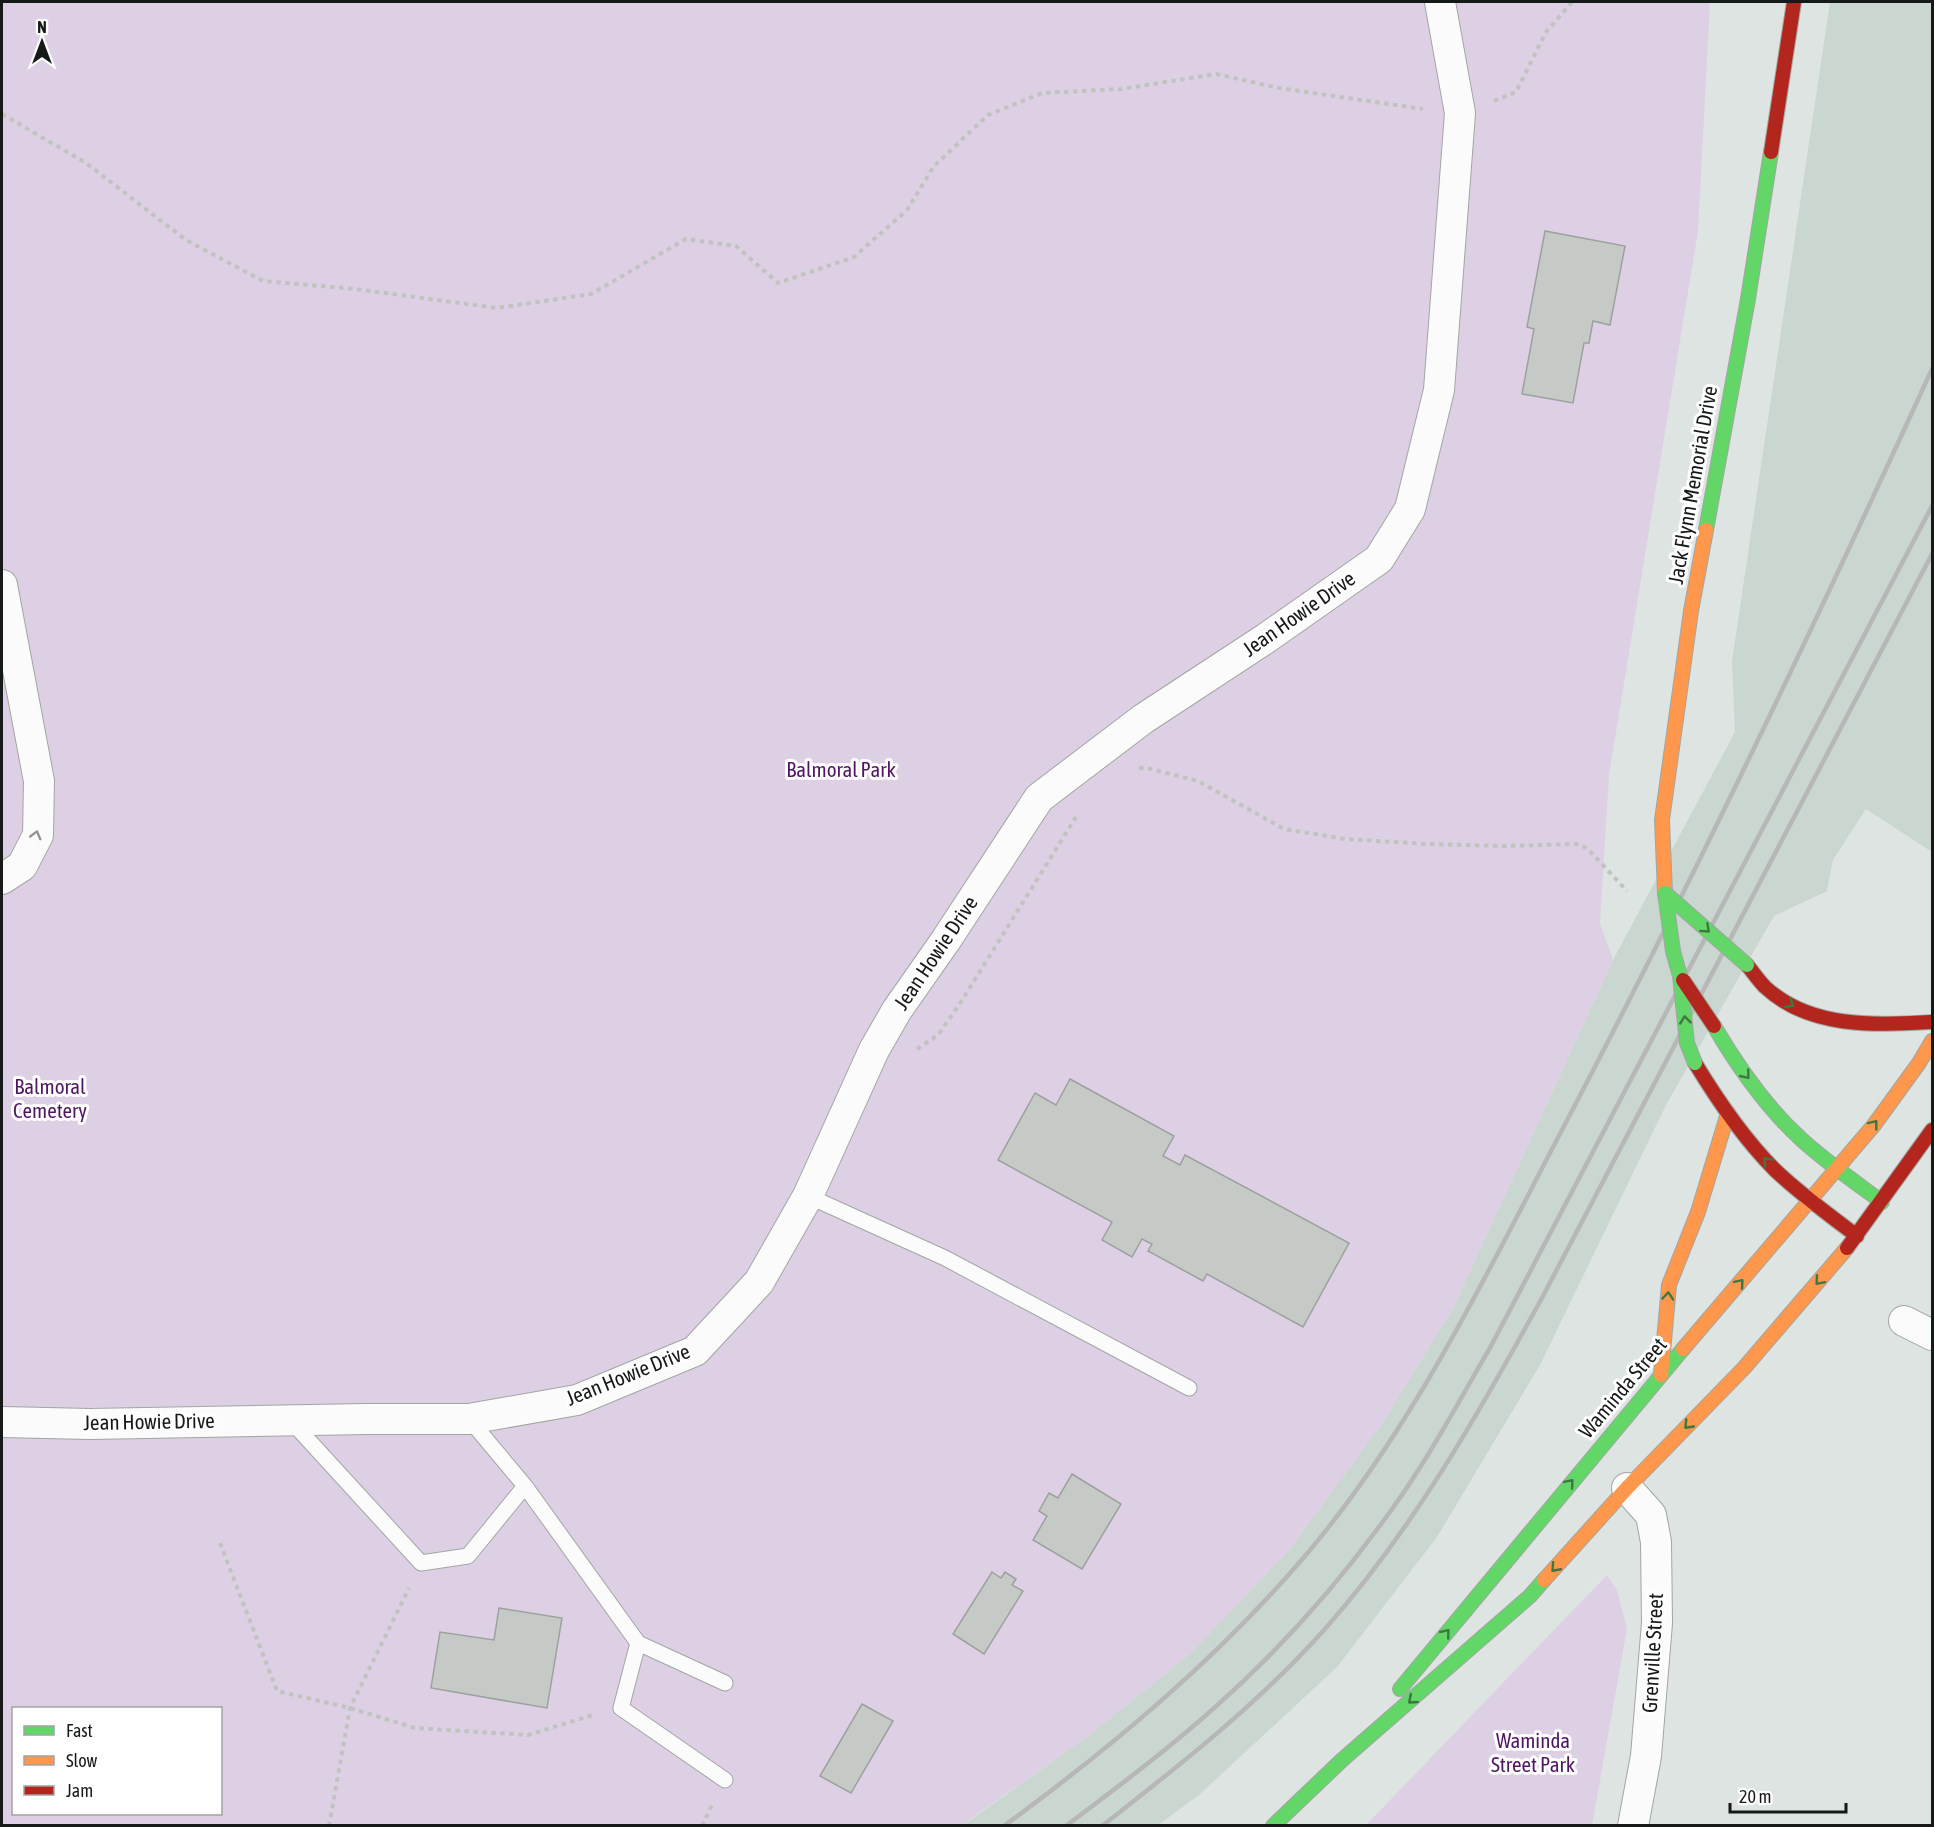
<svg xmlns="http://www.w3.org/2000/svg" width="1934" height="1827" font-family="'Asap Condensed',sans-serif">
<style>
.built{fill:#cad6d0}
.green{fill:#ddd0e4;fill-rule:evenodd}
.building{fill:#c5cac7;stroke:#9da19e;stroke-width:1.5}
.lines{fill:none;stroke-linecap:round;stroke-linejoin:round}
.lane-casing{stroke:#a2a6a3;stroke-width:17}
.street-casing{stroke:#a2a6a3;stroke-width:32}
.fast-casing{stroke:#a2a6a3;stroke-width:16}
.slow-casing{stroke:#a2a6a3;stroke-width:16}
.jam-casing{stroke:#a2a6a3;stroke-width:16}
.path{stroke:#c1c3c1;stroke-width:4;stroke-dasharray:4.5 4.5;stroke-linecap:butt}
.lane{stroke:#fafbfa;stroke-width:15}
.street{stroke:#fafbfa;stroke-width:30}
.fast{stroke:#63d668;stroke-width:14}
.slow{stroke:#ff974d;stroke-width:14}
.jam{stroke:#b3261e;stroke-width:14}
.rail{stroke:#b6b7b6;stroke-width:4.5}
.fast-bridge-casing{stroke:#a2a6a3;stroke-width:16;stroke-linecap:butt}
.jam-bridge-casing{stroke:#a2a6a3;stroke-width:16;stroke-linecap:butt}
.fast-bridge{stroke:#63d668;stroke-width:14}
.jam-bridge{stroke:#b3261e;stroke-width:14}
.oneway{stroke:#939594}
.oneway2{stroke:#3c7840}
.labels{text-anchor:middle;stroke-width:6;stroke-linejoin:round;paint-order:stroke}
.street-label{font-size:21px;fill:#151917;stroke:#fff}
.park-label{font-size:21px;fill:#501661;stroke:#fff}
</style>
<rect width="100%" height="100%" fill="#dee4e1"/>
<!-- built -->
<path class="built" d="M 1830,2 L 1932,2 L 1932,852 L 1866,809 L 1833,860 L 1827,891 L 1774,916 L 1666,1105 L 1540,1365 L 1437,1537 L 1337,1667 L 1199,1795 L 1158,1825 L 962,1826 L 1087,1737 L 1191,1653 L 1289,1550 L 1383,1422 L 1452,1310 L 1613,960 L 1735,732 L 1732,661 Z"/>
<!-- green -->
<path class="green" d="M 2,2 L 1710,2 L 1698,231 L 1609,775 L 1600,923 L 1613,960 L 1452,1310 L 1383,1422 L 1289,1550 L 1191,1653 L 1087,1737 L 962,1825 L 2,1825 ZM 14,1708 L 220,1708 L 220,1814 L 14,1814 Z
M 1607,1575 L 1617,1590 L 1627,1629 L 1592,1825 L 1366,1825 Z"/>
<!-- building -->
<path class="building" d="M 1545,231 L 1625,246 L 1610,325 L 1593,321 L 1589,343 L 1584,343 L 1573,403 L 1522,394 L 1534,329 L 1527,327 Z
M 1070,1079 L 1174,1136 L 1163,1156 L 1180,1165 L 1185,1155 L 1349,1243 L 1303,1327 L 1207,1274 L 1203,1281 L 1148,1251 L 1152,1244 L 1142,1239 L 1132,1257 L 1102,1240 L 1112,1222 L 998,1160 L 1035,1093 L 1056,1105 Z
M 1072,1474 L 1121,1504 L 1082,1569 L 1033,1540 L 1047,1516 L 1039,1511 L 1049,1493 L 1058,1498 Z
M 992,1572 L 1001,1578 L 1005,1572 L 1016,1579 L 1012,1585 L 1023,1591 L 984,1654 L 953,1634 Z
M 499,1608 L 562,1618 L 547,1708 L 431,1688 L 440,1632 L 494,1640 Z
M 862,1704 L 893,1721 L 851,1793 L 820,1776 Z"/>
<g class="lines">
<!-- lane casing -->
<g class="lane-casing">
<path id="lane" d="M 808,1196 L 945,1258 L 1189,1388
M 469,1419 L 525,1486 L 638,1643 L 725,1683
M 291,1421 L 421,1563 L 468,1556 L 525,1486
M 638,1643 L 621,1708 L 725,1780"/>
</g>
<!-- street casing -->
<g class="street-casing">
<path id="street" d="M 2,585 L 39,781 L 38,835 L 22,866 L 2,879
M 1904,1321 L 1932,1335
M 2,1422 L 90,1424 L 366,1419 L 469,1419 L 577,1400 L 695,1351 L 759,1282 L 808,1196 L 874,1050 L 897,1010 L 946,940 L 1039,798 L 1143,719 L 1265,639 L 1379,559 L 1410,509 L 1439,390 L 1460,113 L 1440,2
M 1627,1488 L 1651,1515 L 1656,1542 L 1657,1623 L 1646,1756 L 1633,1826"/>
</g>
<!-- fast casing -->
<g class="fast-casing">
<path id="fast" d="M 1706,530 L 1748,299 L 1771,152
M 1714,1026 C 1738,1067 1766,1107 1801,1139 C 1826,1162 1855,1182 1882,1202
M 1400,1689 L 1683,1349
M 1273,1826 L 1342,1760 L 1530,1596 L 1544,1580"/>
</g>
<!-- slow casing -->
<g class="slow-casing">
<path id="slow" d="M 1665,893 L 1662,820 L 1691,611 L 1706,530
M 1683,1349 L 1874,1125 L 1919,1063 L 1932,1041
M 1661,1375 L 1669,1285 L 1698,1212 L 1728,1113
M 1544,1580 L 1627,1488 L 1744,1368 L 1847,1248"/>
</g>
<!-- jam casing -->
<g class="jam-casing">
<path id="jam" d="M 1771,152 L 1794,2
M 1747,965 C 1753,972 1758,980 1765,987 C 1810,1029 1875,1025 1932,1022
M 1695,1063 C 1718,1101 1743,1138 1775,1170 C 1800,1194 1829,1215 1857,1236
M 1847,1248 L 1932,1130"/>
</g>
<!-- path -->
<path class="path" d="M 1494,101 L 1516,92 L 1546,32 L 1572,2
M 2,114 L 86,163 L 186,240 L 263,281 L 355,289 L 497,308 L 591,294 L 686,239 L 736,246 L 778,283 L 854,257 L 907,210 L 934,166 L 988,115 L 1042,93 L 1121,89 L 1216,74 L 1279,88 L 1423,109
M 1139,768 L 1147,768 L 1198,781 L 1284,829 L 1345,839 L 1427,844 L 1503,846 L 1576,844 L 1587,848 L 1627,891
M 917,1049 L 938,1035 L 959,1005 L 1076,817
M 220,1543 L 277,1691 L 350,1708 L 415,1728 L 528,1735 L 596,1714
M 329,1826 L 350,1708 L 409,1588
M 702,1826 L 712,1805"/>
<!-- lane -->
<use href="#lane" class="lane"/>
<!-- street -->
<use href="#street" class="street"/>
<!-- fast -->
<use href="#fast" class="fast"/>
<!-- slow -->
<use href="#slow" class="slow"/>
<!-- jam -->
<use href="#jam" class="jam"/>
<!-- rail -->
<path class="rail" d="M 1004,1826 C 1113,1746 1217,1659 1305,1556 C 1413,1429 1486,1275 1563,1128 C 1694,879 1815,625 1932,369
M 1066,1826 C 1116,1788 1166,1751 1213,1709 C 1280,1650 1340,1582 1392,1509 C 1429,1458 1459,1401 1491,1346 L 1932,506
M 1102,1826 C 1180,1765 1258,1704 1324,1630 C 1413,1530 1479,1413 1543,1296 L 1932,554"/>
<!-- fast-bridge casing -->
<g class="fast-bridge-casing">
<path id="fast-bridge" d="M 1665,893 L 1673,951 L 1680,976 L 1687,1043 L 1695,1063
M 1665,893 L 1747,965"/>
</g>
<!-- jam-bridge casing -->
<g class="jam-bridge-casing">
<path id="jam-bridge" d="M 1683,980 L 1714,1026"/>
</g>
<!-- fast-bridge -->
<use href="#fast-bridge" class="fast-bridge"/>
<!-- jam-bridge -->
<use href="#jam-bridge" class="jam-bridge"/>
</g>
<!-- one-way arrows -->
<defs><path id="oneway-chevron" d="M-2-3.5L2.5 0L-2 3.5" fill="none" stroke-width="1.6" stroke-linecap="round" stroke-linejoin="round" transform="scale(1.5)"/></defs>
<use class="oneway" href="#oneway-chevron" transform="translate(36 835) rotate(-75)"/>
<g class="oneway2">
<use href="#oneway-chevron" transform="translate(1706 929) rotate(42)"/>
<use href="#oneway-chevron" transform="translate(1790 1004) rotate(31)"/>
<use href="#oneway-chevron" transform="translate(1685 1020) rotate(-96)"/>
<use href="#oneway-chevron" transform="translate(1746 1075) rotate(51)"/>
<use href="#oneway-chevron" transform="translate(1874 1124) rotate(-52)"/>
<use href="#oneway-chevron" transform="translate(1767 1161) rotate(-133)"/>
<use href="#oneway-chevron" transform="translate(1819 1281) rotate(131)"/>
<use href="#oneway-chevron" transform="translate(1740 1283) rotate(-49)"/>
<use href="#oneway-chevron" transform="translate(1668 1296) rotate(-85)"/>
<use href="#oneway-chevron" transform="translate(1688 1425) rotate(134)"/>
<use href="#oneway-chevron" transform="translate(1570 1483) rotate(-50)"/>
<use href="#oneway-chevron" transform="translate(1555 1568) rotate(132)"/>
<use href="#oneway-chevron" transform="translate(1446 1633) rotate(-51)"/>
<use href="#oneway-chevron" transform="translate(1412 1700) rotate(139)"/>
</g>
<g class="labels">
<!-- street labels -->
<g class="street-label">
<text transform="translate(1693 485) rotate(-80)" y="7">Jack Flynn Memorial Drive</text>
<text transform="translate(1299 614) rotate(-35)" y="7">Jean Howie Drive</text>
<text transform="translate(936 953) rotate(-56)" y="7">Jean Howie Drive</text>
<text transform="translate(628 1375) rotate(-22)" y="7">Jean Howie Drive</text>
<text transform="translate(1623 1388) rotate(-50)" y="7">Waminda Street</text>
<text transform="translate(149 1422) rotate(-1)" y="7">Jean Howie Drive</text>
<text transform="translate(1653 1653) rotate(-87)" y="7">Grenville Street</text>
</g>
<!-- park labels -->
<g class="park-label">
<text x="841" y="777">Balmoral Park</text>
<text x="50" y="1094">Balmoral<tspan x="50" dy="24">Cemetery</tspan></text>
<text x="1533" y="1748">Waminda<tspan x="1533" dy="24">Street Park</tspan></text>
</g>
</g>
<!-- border -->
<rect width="1934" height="1827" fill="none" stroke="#151917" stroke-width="6"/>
<!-- legend -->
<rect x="12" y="1707" width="210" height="108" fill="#ffffff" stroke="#a1a3a2" stroke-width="1.5"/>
<rect x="24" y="1726" width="30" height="9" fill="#63d668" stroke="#a1a3a2" stroke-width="1.5"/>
<text x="66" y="1737" font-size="18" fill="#151917">Fast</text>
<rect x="24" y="1756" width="30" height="9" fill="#ff974d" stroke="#a1a3a2" stroke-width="1.5"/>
<text x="66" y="1767" font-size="18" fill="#151917">Slow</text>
<rect x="24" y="1786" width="30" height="9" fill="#b3261e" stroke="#a1a3a2" stroke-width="1.5"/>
<text x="66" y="1797" font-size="18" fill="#151917">Jam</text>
<!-- north arrow -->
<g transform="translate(42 42)" stroke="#ffffff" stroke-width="4.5" paint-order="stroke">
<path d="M0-4.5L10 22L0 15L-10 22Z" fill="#151917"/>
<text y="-9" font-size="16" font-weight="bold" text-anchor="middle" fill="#151917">N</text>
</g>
<!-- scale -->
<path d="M1730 1803v9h116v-9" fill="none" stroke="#151917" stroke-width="3"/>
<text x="1739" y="1803" font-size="18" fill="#151917" stroke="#ffffff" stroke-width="4.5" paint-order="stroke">20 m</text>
</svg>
